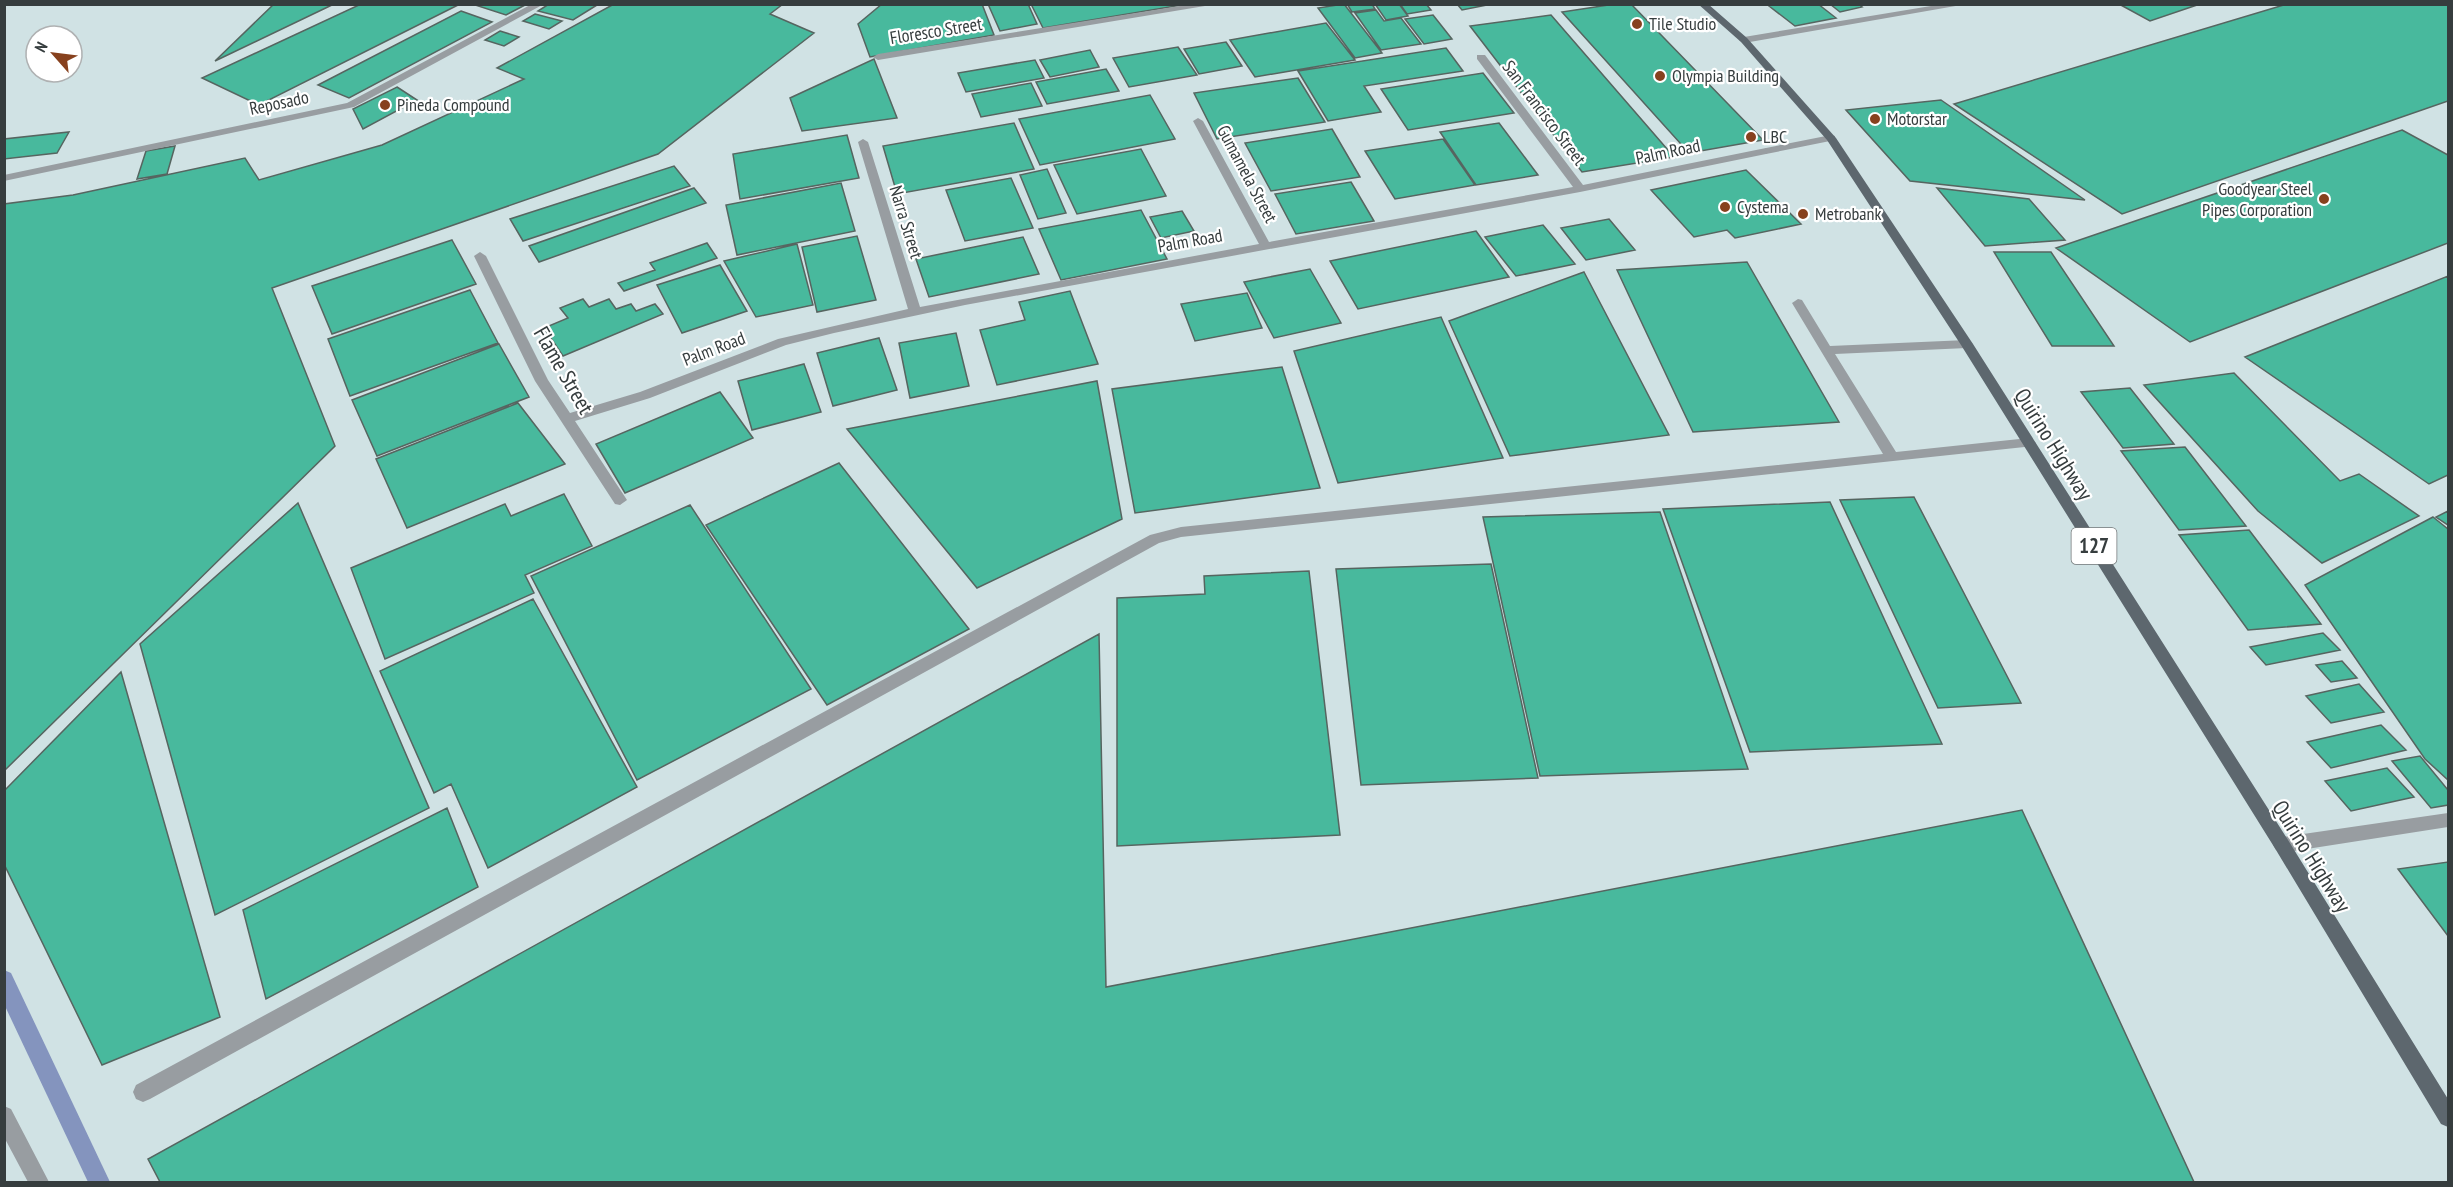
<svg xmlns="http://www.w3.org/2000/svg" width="2453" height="1187" font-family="'PT Sans Narrow',sans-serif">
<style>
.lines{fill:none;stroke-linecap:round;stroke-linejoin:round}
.stream{fill:#8494be;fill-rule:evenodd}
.building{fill:#48b99d;stroke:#566560;stroke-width:1.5}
.lane{fill:#989da1;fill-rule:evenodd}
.street{fill:#989da1;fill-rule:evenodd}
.primary{fill:#5d676e;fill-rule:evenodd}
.poi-dot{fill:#87411e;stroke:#fff;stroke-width:2}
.labels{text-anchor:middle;stroke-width:4.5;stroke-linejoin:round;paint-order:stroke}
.far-poi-label{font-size:18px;fill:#363d3e;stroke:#fff;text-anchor:start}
.far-street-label{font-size:18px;fill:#363d3e;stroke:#fff}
.shield{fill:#fff;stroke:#727778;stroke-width:1.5}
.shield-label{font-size:21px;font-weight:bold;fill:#363d3e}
.street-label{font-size:22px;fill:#363d3e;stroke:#fff}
</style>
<rect width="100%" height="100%" fill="#d0e2e4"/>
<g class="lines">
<!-- stream -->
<path class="stream" d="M 4,970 L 11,973 L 110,1182 L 88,1182 L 4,1004 Z"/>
</g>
<!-- building -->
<path class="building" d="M 274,4 L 334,4 L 215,61 Z
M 361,4 L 460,4 L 259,105 L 202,78 Z
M 527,4 L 506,15 L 475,5 L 476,4 Z
M 549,4 L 597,4 L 597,5 L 573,20 L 538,11 Z
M 614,4 L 783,4 L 770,14 L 814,33 L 658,154 L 272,288 L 335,446 L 4,771 L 4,204 L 73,195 L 245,158 L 259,180 L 382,145 L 524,79 L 497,68 Z
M 882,4 L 982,4 L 994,35 L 870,57 L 858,24 Z
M 988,4 L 1028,4 L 1037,24 L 1000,31 Z
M 1031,4 L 1188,4 L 1043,28 Z
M 1344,4 L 1382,53 L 1355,58 L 1318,8 Z
M 1347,4 L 1372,4 L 1375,9 L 1352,12 Z
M 1375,4 L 1399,4 L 1408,16 L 1386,20 Z
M 1400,4 L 1426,4 L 1431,10 L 1407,14 Z
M 1457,4 L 1492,4 L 1462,10 Z
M 1615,4 L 1631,4 L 1763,140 L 1689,153 L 1562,12 Z
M 1774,4 L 1818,4 L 1836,18 L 1795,26 L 1769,6 Z
M 1830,4 L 1858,4 L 1862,7 L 1840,12 Z
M 2119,4 L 2200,4 L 2150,21 Z
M 2287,4 L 2448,4 L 2448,101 L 2122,214 L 1954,104 Z
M 1376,10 L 1384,21 L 1401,18 L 1421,44 L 1381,50 L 1355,13 Z
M 461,11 L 492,22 L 349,98 L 318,85 Z
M 535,14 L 562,21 L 549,29 L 523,21 Z
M 1433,15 L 1452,39 L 1424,44 L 1405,19 Z
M 1551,15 L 1674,157 L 1582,172 L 1470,26 Z
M 1326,23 L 1355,60 L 1255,77 L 1230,40 Z
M 500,31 L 519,37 L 504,46 L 485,40 Z
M 1226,42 L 1242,66 L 1199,74 L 1184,49 Z
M 1178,47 L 1197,75 L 1129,87 L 1113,58 Z
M 1446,48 L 1463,71 L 1364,86 L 1381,112 L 1328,121 L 1298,71 Z
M 1090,50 L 1099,67 L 1050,77 L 1040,60 Z
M 874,59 L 897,118 L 802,131 L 790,98 Z
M 1035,60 L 1044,78 L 966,92 L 958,73 Z
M 1106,69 L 1119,91 L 1047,104 L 1036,82 Z
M 1483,73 L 1514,113 L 1408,130 L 1381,89 Z
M 1298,78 L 1325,122 L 1217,139 L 1194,93 Z
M 1031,83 L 1042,106 L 981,117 L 972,94 Z
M 397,87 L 417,100 L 363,129 L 353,109 Z
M 1150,95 L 1175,139 L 1040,165 L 1019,119 Z
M 1941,100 L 2085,200 L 1910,181 L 1846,110 Z
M 1014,123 L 1034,169 L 897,194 L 883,146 Z
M 1499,123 L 1538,175 L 1476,185 L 1440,132 Z
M 1332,129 L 1360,177 L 1271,191 L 1245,143 Z
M 2402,130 L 2448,155 L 2448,243 L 2190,342 L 2056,248 Z
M 69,132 L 57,153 L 4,159 L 4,139 Z
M 847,135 L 859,178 L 740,199 L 733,154 Z
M 1443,139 L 1475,185 L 1395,199 L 1365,151 Z
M 175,146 L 167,174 L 137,179 L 146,151 Z
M 1141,149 L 1166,196 L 1077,214 L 1054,165 Z
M 674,166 L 690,186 L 523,241 L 510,219 Z
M 1047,169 L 1066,213 L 1038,219 L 1020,175 Z
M 1746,170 L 1801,224 L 1735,238 L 1727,230 L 1694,237 L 1651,190 Z
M 1011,178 L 1033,228 L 965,241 L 946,190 Z
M 1351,182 L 1374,221 L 1296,234 L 1275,194 Z
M 841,183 L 855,231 L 737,255 L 726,205 Z
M 694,188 L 706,203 L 539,262 L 529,246 Z
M 1937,188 L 2029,199 L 2065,240 L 1985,246 Z
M 1141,210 L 1167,259 L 1061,280 L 1039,229 Z
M 1182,211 L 1194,231 L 1161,238 L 1150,217 Z
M 1609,219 L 1635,250 L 1586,260 L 1561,228 Z
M 1543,225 L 1575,264 L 1516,276 L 1485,237 Z
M 1476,231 L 1509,277 L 1358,309 L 1330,261 Z
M 857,236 L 876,300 L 817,312 L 802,247 Z
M 1023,237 L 1039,274 L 929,297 L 916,259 Z
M 452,240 L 476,284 L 332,334 L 312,286 Z
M 707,243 L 717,258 L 624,291 L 618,283 L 655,270 L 650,263 Z
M 797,244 L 813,305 L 756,317 L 724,261 Z
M 1994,252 L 2051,252 L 2114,346 L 2052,346 Z
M 1747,262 L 1839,422 L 1693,432 L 1617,270 Z
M 720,265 L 747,311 L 682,333 L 657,285 Z
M 1310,269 L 1341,323 L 1274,338 L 1244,282 Z
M 1584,272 L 1669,435 L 1510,456 L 1449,321 Z
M 2448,276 L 2448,475 L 2429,484 L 2245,357 Z
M 470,290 L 498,343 L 350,396 L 328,339 Z
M 1070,291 L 1098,364 L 997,385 L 980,330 L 1025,320 L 1019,302 Z
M 1247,293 L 1262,328 L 1195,341 L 1181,304 Z
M 583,299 L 589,307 L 609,299 L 616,309 L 631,304 L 636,311 L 655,304 L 663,314 L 563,356 L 544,328 L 568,318 L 560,308 Z
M 1441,317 L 1503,458 L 1338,483 L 1294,351 Z
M 956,333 L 969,386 L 910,398 L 899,343 Z
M 879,338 L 897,390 L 833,406 L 817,353 Z
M 499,344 L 529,397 L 377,456 L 352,400 Z
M 804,364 L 821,412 L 752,430 L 738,381 Z
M 1282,367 L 1320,488 L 1135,513 L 1112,389 Z
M 2234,373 L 2340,481 L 2359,474 L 2419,516 L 2322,563 L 2258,511 L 2144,385 Z
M 1097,381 L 1122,519 L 977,588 L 847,429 Z
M 2130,388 L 2174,444 L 2123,448 L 2081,392 Z
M 720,392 L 753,438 L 625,493 L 596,444 Z
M 518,403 L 565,464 L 407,528 L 376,459 Z
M 2185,447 L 2246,526 L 2179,530 L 2121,451 Z
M 839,463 L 969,629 L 827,705 L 706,525 Z
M 564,494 L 592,546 L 525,575 L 534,593 L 385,659 L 351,568 L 505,504 L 511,516 Z
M 1914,497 L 2021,703 L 1938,708 L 1840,500 Z
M 1830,502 L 1942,744 L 1750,752 L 1663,509 Z
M 298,503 L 429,808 L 215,915 L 140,644 Z
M 690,505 L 811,689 L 637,780 L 531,576 Z
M 2448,511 L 2448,525 L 2436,517 Z
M 1660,512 L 1748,769 L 1540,776 L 1483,517 Z
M 2433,517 L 2448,529 L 2448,780 L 2425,759 L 2305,585 Z
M 2249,530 L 2321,624 L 2248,630 L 2179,535 Z
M 1491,564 L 1538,778 L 1361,785 L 1336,569 Z
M 1309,571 L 1340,835 L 1117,846 L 1117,598 L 1205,594 L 1204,576 Z
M 533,599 L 637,787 L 488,868 L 451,784 L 434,793 L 380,671 Z
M 2323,633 L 2340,650 L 2266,665 L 2250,647 Z
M 1099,634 L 1106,987 L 2022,810 L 2194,1182 L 160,1182 L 148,1159 Z
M 2342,661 L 2357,678 L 2331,682 L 2316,665 Z
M 121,672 L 220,1017 L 102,1065 L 4,864 L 4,791 Z
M 2359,684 L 2384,712 L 2331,723 L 2306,696 Z
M 2381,725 L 2406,750 L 2331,768 L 2307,742 Z
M 2420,756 L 2448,790 L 2448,805 L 2431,808 L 2392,761 Z
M 2387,768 L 2414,797 L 2351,811 L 2325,781 Z
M 447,808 L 478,887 L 266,999 L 243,910 Z
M 2448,862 L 2448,936 L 2398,869 Z"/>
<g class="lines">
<!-- lane -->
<path class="lane" d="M 1943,4 L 1967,4 L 1744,43 L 1739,40 L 1744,37 Z
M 1831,135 L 1835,136 L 1835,140 L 1766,154 L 1761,151 L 1766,148 Z
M 1798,299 L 1802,300 L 1830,346 L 1967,340 L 1973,344 L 1967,348 L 1835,354 L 1896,452 L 2029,438 L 2036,443 L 2034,446 L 1181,537 L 1159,543 L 150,1099 L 143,1102 L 136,1099 L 133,1092 L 136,1085 L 1150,535 L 1181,527 L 1883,454 L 1792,303 Z"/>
<!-- street -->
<path class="street" d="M 532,4 L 544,4 L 354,107 L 4,181 L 4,175 L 347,103 Z
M 1192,4 L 1217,4 L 878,60 L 873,57 L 878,54 Z
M 1477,55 L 1485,55 L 1583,185 L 1766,148 L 1771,151 L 1766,154 L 1580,192 L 965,305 L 834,333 L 786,345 L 650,398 L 575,421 L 627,500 L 620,505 L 615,504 L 535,381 L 474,256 L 480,252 L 486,256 L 548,380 L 570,413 L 640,392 L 778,339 L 908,309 L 858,142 L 863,139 L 868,142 L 920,307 L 1259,244 L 1193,121 L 1198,118 L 1203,121 L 1269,242 L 1573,187 L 1477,59 Z
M 2448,813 L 2448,827 L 2282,853 L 2276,850 L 2273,845 L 2276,840 L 2282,837 Z
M 4,1106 L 11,1109 L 49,1182 L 28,1182 L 4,1137 Z"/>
<!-- primary -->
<path class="primary" d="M 1698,4 L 1708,4 L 1747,38 L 1836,138 L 1973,344 L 2288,840 L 2448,1099 L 2448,1127 L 2441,1124 L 2276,850 L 1961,345 L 1827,140 L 1741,42 Z"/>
</g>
<!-- markers -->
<g class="poi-dot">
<circle cx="1637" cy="24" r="6"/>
<circle cx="1660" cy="76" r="6"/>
<circle cx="385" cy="105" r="6"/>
<circle cx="1875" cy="119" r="6"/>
<circle cx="1751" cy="137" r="6"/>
<circle cx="2324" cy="199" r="6"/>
<circle cx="1725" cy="207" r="6"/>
<circle cx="1803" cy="214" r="6"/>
</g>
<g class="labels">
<!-- far-poi labels -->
<g class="far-poi-label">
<text x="1649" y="30">Tile Studio</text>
<text x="1672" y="82">Olympia Building</text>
<text x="397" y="111">Pineda Compound</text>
<text x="1887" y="125">Motorstar</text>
<text x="1763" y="143">LBC</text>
<text x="2312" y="195" text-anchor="end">Goodyear Steel<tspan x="2312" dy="21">Pipes Corporation</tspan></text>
<text x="1737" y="213">Cystema</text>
<text x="1815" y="220">Metrobank</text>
</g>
<!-- far-street labels -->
<g class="far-street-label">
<text transform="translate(936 31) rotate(-9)" y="6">Floresco Street</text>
<text transform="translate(279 103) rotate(-12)" y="6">Reposado</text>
<text transform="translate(1544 113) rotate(53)" y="6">San Francisco Street</text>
<text transform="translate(1668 152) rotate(-12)" y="6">Palm Road</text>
<text transform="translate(1247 174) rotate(62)" y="6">Gumamela Street</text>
<text transform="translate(906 222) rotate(73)" y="6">Narra Street</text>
<text transform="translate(1190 241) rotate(-10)" y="6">Palm Road</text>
<text transform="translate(714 349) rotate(-21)" y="6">Palm Road</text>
</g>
<!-- shield labels -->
<rect class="shield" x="2071.5" y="528" width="45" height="36" rx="4.5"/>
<g class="shield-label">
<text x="2094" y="553">127</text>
</g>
<!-- street labels -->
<g class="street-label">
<text transform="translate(564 370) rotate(60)" y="8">Flame Street</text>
<text transform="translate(2054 444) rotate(58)" y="8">Quirino Highway</text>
<text transform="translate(2312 856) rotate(58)" y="8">Quirino Highway</text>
</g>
</g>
<!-- border -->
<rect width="2453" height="1187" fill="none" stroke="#363d3e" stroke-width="12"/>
<!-- north arrow -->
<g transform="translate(54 54) rotate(298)"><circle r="28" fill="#ffffff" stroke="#afb1b2" stroke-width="1.5"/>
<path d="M0-4.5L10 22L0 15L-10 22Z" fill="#87411e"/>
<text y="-9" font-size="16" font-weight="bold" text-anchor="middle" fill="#363d3e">N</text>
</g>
</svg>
